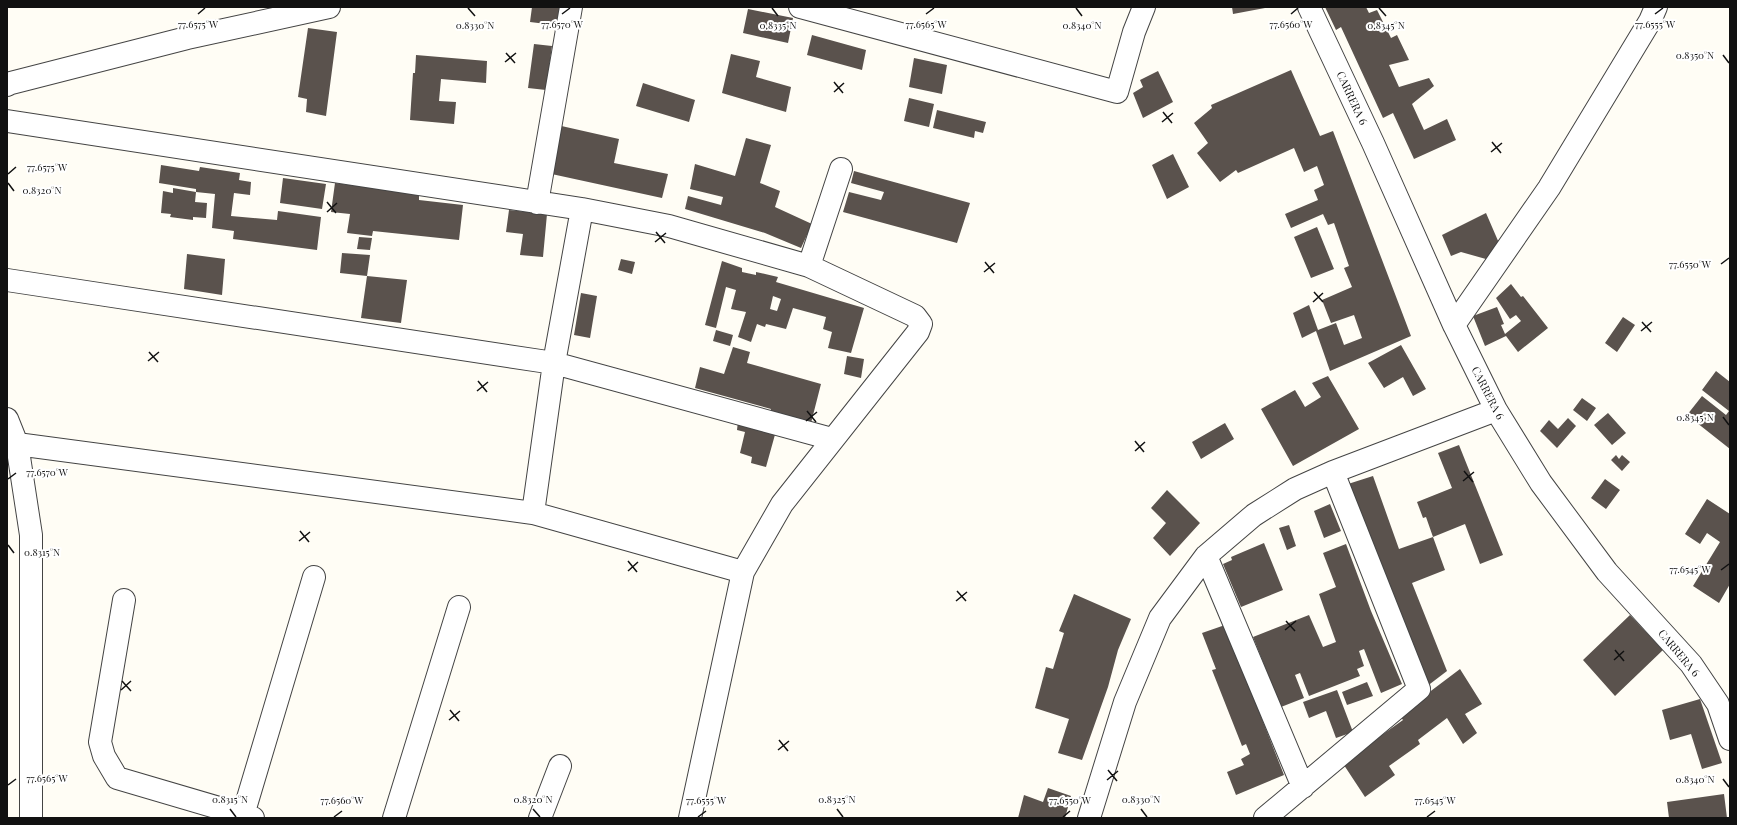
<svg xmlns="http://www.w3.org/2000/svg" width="1737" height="825" font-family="'Playfair Display',serif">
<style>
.building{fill:#5a524d;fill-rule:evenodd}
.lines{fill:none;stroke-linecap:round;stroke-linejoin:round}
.minor-casing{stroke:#444;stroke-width:24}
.minor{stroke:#fff;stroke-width:22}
.ticks{fill:none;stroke:#111;stroke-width:1.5}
.labels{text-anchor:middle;stroke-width:4;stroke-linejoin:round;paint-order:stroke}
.street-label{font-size:11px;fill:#111;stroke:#fff}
.ticks-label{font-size:10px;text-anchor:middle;fill:#111;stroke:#fff;stroke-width:4;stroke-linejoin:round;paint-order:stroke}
</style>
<rect width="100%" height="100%" fill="#fffdf5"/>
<!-- building -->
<path class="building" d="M 532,7 L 564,7 L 563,26 L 530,22 Z
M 1232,7 L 1265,7 L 1265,8 L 1233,14 Z
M 1325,7 L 1366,7 L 1369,13 L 1377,10 L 1391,38 L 1397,35 L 1409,60 L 1389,65 L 1399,87 L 1429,78 L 1434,86 L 1412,104 L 1424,130 L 1447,119 L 1456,140 L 1414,159 L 1393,113 L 1383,118 L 1341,27 L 1336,30 Z
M 748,9 L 793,18 L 788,43 L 743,33 Z
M 308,28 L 337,32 L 326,116 L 306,112 L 307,99 L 298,97 Z
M 812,35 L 866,50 L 862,70 L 807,55 Z
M 534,44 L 552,46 L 546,90 L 528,88 Z
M 731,54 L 760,61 L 756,77 L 791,87 L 786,112 L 722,93 Z
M 416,55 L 487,61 L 486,83 L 441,79 L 439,101 L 456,102 L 454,124 L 410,120 L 413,73 L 415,73 Z
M 914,58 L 947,65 L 942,94 L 909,87 Z
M 1291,70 L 1320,136 L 1333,131 L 1411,336 L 1330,371 L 1316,331 L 1302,338 L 1293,313 L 1309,305 L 1318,330 L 1336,323 L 1344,345 L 1362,338 L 1354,315 L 1331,323 L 1322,300 L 1352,287 L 1344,268 L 1349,266 L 1334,223 L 1328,225 L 1323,214 L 1291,228 L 1285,214 L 1318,200 L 1314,190 L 1324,185 L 1317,166 L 1304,172 L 1294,148 L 1238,173 L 1236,170 L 1220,182 L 1197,153 L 1208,143 L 1194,123 L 1212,108 L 1211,105 Z
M 1158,71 L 1173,102 L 1143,118 L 1133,93 L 1143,87 L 1140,80 Z
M 643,83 L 695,100 L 689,122 L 636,106 Z
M 909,98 L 934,104 L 929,127 L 904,121 Z
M 937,110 L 986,122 L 983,133 L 975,131 L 974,138 L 933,128 Z
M 557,125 L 619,139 L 614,163 L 668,174 L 662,198 L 547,173 Z
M 746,138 L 771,145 L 760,183 L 780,191 L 775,207 L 812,224 L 801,248 L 765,233 L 685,209 L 688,196 L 721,205 L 723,197 L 690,189 L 695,164 L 735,176 Z
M 1173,154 L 1189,187 L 1167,199 L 1152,165 Z
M 161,165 L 199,171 L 200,167 L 240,173 L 239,180 L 251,182 L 250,195 L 234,193 L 231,216 L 277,220 L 278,211 L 321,217 L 317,250 L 233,239 L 234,231 L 212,228 L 215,194 L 196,192 L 196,189 L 159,183 Z
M 854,171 L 970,203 L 957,243 L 843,212 L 849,192 L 881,200 L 884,192 L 851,183 Z
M 283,178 L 326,184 L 322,209 L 280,203 Z
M 335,183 L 419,194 L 419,200 L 463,205 L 459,240 L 373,231 L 372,236 L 347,233 L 350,214 L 331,212 Z
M 173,188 L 196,192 L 195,202 L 207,203 L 206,218 L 193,217 L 193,220 L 170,217 L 171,214 L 161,213 L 163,191 L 173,193 Z
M 509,210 L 547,214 L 543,257 L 520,255 L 523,234 L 506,232 Z
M 1486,213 L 1502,250 L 1493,261 L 1461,252 L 1451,256 L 1442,235 Z
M 1317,227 L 1334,269 L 1311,278 L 1294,237 Z
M 359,237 L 372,238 L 370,250 L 357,249 Z
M 342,253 L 370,255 L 367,276 L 407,280 L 401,323 L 361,318 L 367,276 L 340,273 Z
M 187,254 L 225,259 L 222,295 L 184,289 Z
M 621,259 L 635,262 L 632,274 L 618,270 Z
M 722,261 L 742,268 L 742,272 L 756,275 L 756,272 L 778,277 L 776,282 L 864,308 L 851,353 L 828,348 L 832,332 L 823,329 L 826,317 L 793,308 L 786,329 L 766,324 L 765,327 L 757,324 L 751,342 L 738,337 L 746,312 L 731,309 L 736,290 L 726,287 L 716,328 L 705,325 ZM 773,296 L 781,299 L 777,311 L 770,309 Z
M 1511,284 L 1521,297 L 1523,296 L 1548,328 L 1518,352 L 1506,336 L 1485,346 L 1473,316 L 1497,307 L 1504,324 L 1501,325 L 1505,334 L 1521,321 L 1516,315 L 1510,319 L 1496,298 Z
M 581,293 L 597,296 L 590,338 L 574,335 Z
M 1623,317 L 1635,325 L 1617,352 L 1605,343 Z
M 716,330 L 733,335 L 730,346 L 713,341 Z
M 1401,345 L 1426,389 L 1413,396 L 1403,377 L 1384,388 L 1368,363 Z
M 733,347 L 750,352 L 747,363 L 821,384 L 811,423 L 770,412 L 771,409 L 695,388 L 700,367 L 724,374 Z
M 847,356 L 864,359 L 861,378 L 844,374 Z
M 1716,371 L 1730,382 L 1730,449 L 1687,415 L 1702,396 L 1726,415 L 1729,411 L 1702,390 Z
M 1328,376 L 1359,429 L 1293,466 L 1261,409 L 1295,390 L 1305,407 L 1321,397 L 1312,383 Z
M 1582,398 L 1596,408 L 1587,421 L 1573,410 Z
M 1608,413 L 1626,433 L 1612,445 L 1594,425 Z
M 1568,418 L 1576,426 L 1557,448 L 1540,431 L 1549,420 L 1558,429 Z
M 738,421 L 776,431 L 766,467 L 751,463 L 752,457 L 740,453 L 745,432 L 737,430 Z
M 1225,423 L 1234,439 L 1201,459 L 1192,442 Z
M 1459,445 L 1503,555 L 1480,564 L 1465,524 L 1433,537 L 1426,517 L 1423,518 L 1417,502 L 1452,488 L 1438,453 Z
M 1616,455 L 1619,459 L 1622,455 L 1630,462 L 1622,471 L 1611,460 Z
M 1373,476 L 1399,549 L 1433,537 L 1445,570 L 1412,583 L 1447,671 L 1426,687 L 1348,484 Z
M 1605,479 L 1620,490 L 1606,509 L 1591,498 Z
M 1167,490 L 1200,523 L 1170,556 L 1153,538 L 1166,523 L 1151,508 Z
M 1707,499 L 1730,514 L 1730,584 L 1719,603 L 1693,586 L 1720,542 L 1707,533 L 1700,544 L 1685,534 Z
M 1330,504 L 1341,531 L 1324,538 L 1314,511 Z
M 1289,525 L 1296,546 L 1287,550 L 1279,528 Z
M 1264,543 L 1283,590 L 1241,607 L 1223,564 L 1232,560 L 1231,557 Z
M 1346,544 L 1371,611 L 1402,684 L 1381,693 L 1364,649 L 1359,651 L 1364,666 L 1357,669 L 1360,676 L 1309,696 L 1300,673 L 1295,675 L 1304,698 L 1281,707 L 1253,637 L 1309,615 L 1323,647 L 1336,642 L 1319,594 L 1336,587 L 1323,553 Z
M 1074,594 L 1131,619 L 1118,650 L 1108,687 L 1082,760 L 1058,753 L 1069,719 L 1035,708 L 1046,667 L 1053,669 L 1064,633 L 1059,631 Z
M 1630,615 L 1663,650 L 1615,696 L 1583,660 Z
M 1225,625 L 1284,775 L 1236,795 L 1227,772 L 1244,765 L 1241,759 L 1250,754 L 1246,744 L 1242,746 L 1212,670 L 1216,669 L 1202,633 Z
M 1460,669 L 1482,704 L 1465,714 L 1477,733 L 1463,744 L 1447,718 L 1418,740 L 1420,744 L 1389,766 L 1395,775 L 1365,797 L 1340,759 L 1372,742 L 1403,720 L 1399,715 Z
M 1367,682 L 1373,696 L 1347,705 L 1342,692 Z
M 1337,690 L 1353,732 L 1336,738 L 1326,711 L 1309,718 L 1303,702 Z
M 1700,699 L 1722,763 L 1702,769 L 1691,734 L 1670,740 L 1662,710 Z
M 1048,788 L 1071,796 L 1065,818 L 1018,818 L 1024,795 L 1043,802 Z
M 1724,794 L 1727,818 L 1669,818 L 1667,802 Z"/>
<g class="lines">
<!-- minor casing -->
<g class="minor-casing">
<path id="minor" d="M 800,7 L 1117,92 L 1134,32 L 1144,7
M 1309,7 L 1373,143 L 1454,325 L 1496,410 L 1541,483 L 1607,572 L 1691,664 L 1718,704 L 1730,739
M 7,85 L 11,83 L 187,38 L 329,7
M 7,121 L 582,209 L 669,226 L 809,266 L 915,316 L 921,324 L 918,332 L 782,504 L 743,572 L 690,818
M 537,203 L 571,7
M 809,266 L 841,169
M 7,280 L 554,363 L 832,439
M 1454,325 L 1549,188 L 1650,21 L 1656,7
M 7,419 L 17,444 L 31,535 L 31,818
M 17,444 L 533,513 L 743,572
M 533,513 L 554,363 L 582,209
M 1206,556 L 1303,787
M 124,600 L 100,742 L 104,756 L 117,778 L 253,818
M 243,815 L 314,577
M 394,818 L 459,607
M 540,818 L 560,766
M 1089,818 L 1125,702 L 1160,618 L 1206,556 L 1254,515 L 1295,489 L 1333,472 L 1496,410
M 1265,818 L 1419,689 L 1333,472"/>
</g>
<!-- minor -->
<use href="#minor" class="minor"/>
</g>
<!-- ticks -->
<path class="ticks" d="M 468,8 L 475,16M 772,8 L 778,16M 1076,8 L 1082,16M 1379,8 L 1386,16M 198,14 L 205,8M 562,14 L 570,8M 926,14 L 934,8M 1291,14 L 1298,8M 1655,14 L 1663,8M 506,53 L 515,63M 1723,55 L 1729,63M 505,62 L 516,53M 834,82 L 843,93M 834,92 L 844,83M 1163,112 L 1172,123M 1162,122 L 1173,113M 1492,142 L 1501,153M 1491,152 L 1502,143M 8,174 L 16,167M 8,183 L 14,191M 327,202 L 336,213M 327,212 L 337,203M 656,232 L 665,243M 655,242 L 666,233M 985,262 L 994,273M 1721,264 L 1729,258M 984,272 L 995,263M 1314,292 L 1323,302M 1313,302 L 1323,293M 1642,322 L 1651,332M 1641,331 L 1652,322M 149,352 L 158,362M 148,361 L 159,352M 478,381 L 487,392M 477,391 L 488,382M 807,411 L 816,422M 1723,417 L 1729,425M 806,421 L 817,412M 1135,441 L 1144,452M 1135,451 L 1145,442M 1464,471 L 1473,482M 8,479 L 16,473M 1463,481 L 1474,472M 300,531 L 309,542M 299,541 L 310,532M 8,545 L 14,553M 628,561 L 637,572M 1721,570 L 1729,564M 628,571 L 638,562M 957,591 L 966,601M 956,601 L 967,592M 1286,621 L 1295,631M 1285,630 L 1296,621M 1615,650 L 1624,661M 1614,660 L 1624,651M 122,681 L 131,691M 121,690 L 131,681M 450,710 L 459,721M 449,720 L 460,711M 779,740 L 788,751M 778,750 L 789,741M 1108,770 L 1117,781M 1723,779 L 1729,787M 1107,780 L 1118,771M 8,785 L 16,779M 230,809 L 236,817M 533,809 L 540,817M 837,809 L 843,817M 1141,809 L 1147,817M 334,817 L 342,811M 698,817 L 706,811M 1063,817 L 1070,811M 1427,817 L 1435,811"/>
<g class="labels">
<!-- street labels -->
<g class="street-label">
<text transform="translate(1352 98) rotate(65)" y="4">CARRERA 6</text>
<text transform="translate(1488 393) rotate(63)" y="4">CARRERA 6</text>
<text transform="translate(1679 653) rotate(50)" y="4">CARRERA 6</text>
</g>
</g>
<g class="ticks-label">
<text x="198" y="28">77.6575°W</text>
<text x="562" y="28">77.6570°W</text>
<text x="926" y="28">77.6565°W</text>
<text x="1291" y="28">77.6560°W</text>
<text x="1655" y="28">77.6555°W</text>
<text x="475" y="29">0.8330°N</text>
<text x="778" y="29">0.8335°N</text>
<text x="1082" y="29">0.8340°N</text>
<text x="1386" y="29">0.8345°N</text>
<text x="1695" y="59">0.8350°N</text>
<text x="47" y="171">77.6575°W</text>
<text x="42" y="194">0.8320°N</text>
<text x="1690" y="268">77.6550°W</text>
<text x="1695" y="421">0.8345°N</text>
<text x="47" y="476">77.6570°W</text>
<text x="42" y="556">0.8315°N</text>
<text x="1690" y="573">77.6545°W</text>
<text x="47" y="782">77.6565°W</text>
<text x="1695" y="783">0.8340°N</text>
<text x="230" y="803">0.8315°N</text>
<text x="533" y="803">0.8320°N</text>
<text x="837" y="803">0.8325°N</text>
<text x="1141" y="803">0.8330°N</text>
<text x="342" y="804">77.6560°W</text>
<text x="706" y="804">77.6555°W</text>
<text x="1070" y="804">77.6550°W</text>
<text x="1435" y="804">77.6545°W</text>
</g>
<!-- border -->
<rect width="1737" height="825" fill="none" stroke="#111111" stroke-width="16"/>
</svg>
